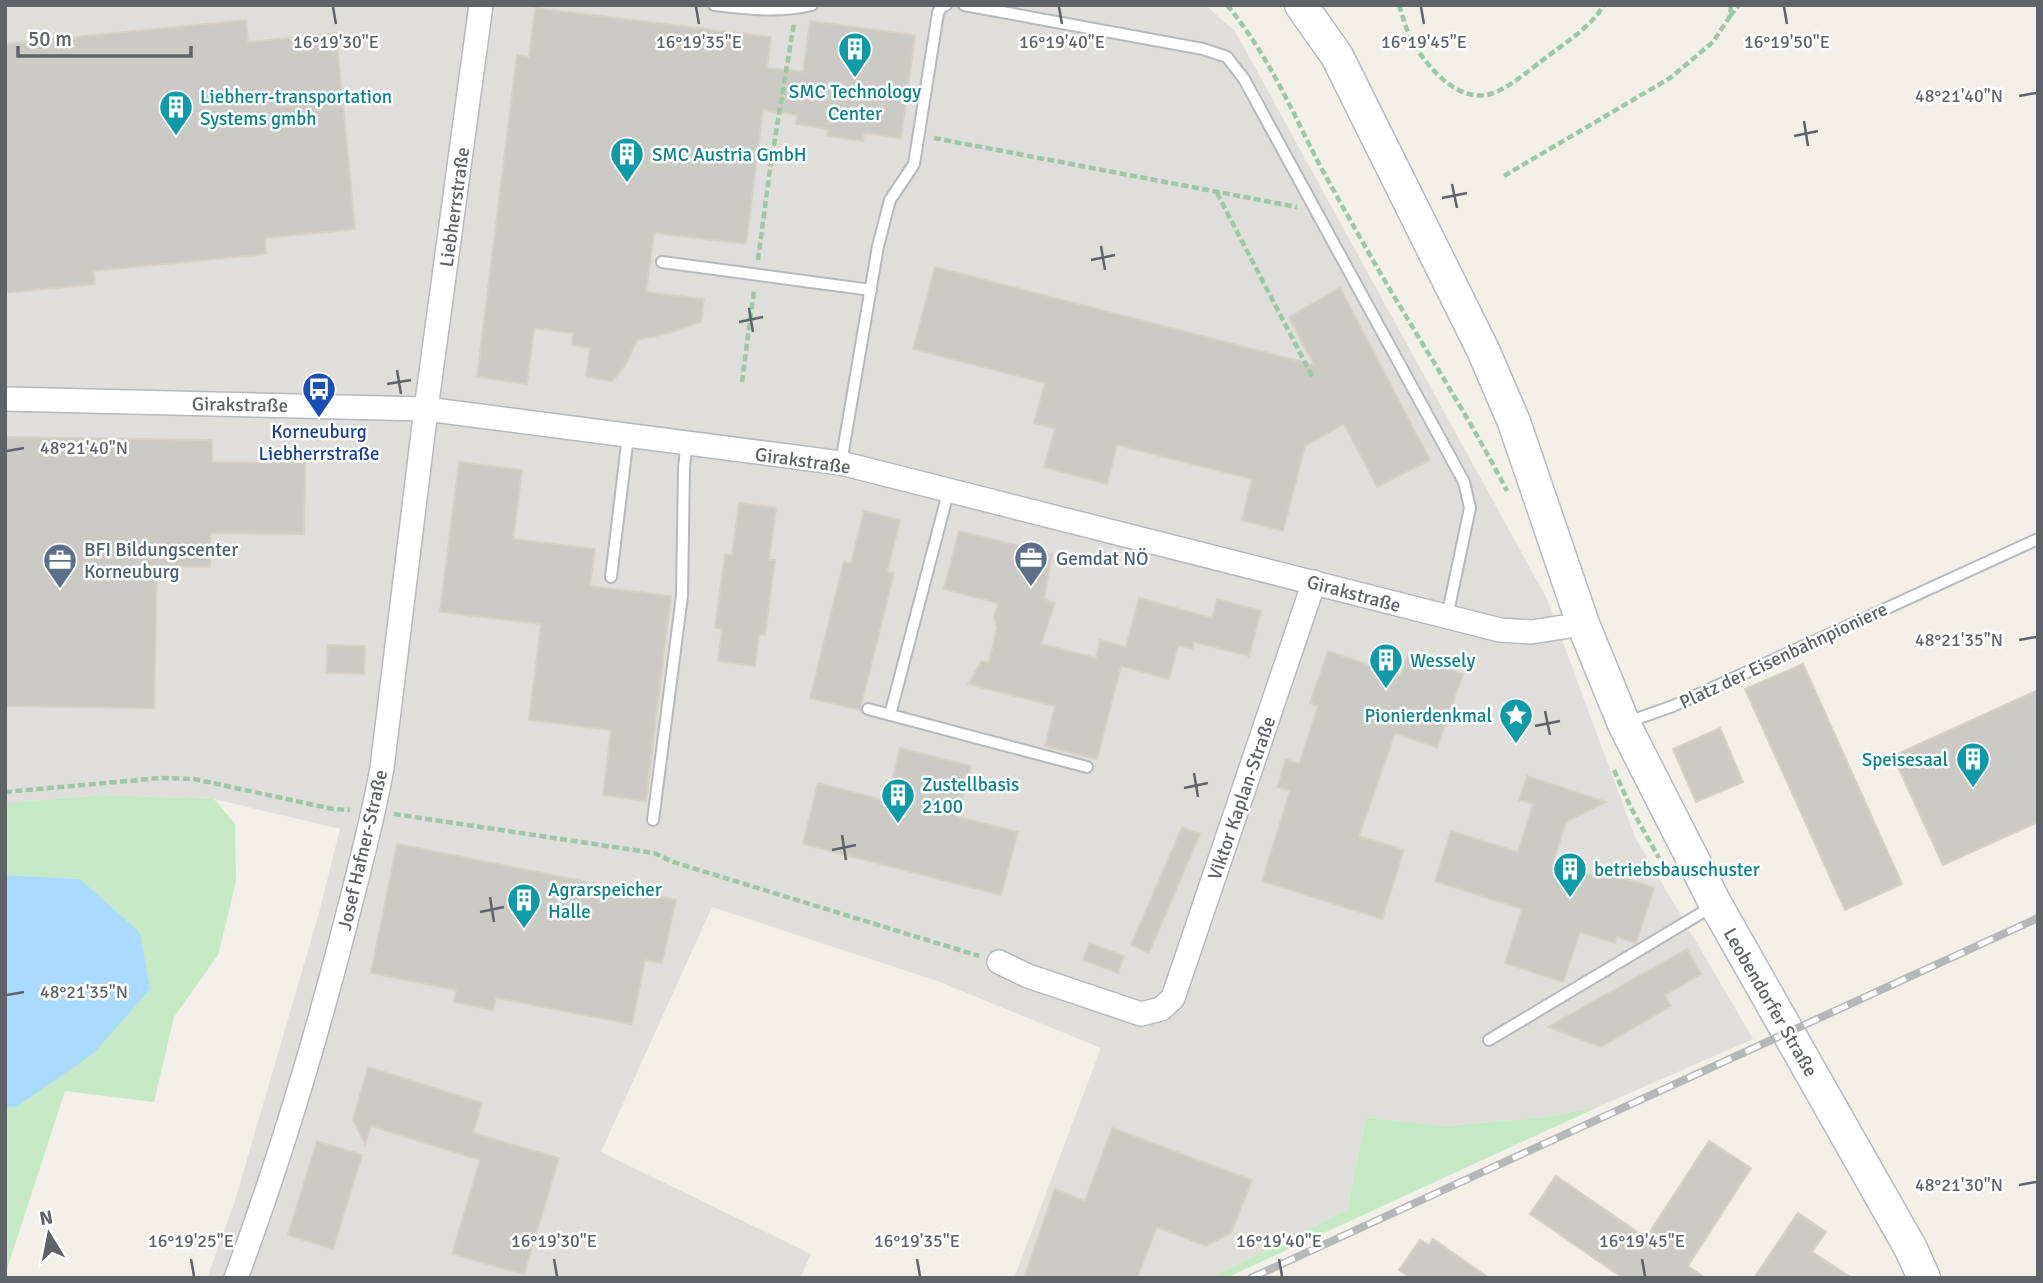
<svg xmlns="http://www.w3.org/2000/svg" width="2043" height="1283" font-family="Signika,sans-serif">
<style>
.industrial{fill:#e0deda}
.green{fill:#c5e8c5}
.water{fill:#aadaff}
.building{fill:#cccac5;stroke:#d6d1c6;stroke-width:2}
.lines{fill:none;stroke-linecap:round;stroke-linejoin:round}
.lane-casing{stroke:#b5b8bc;stroke-width:14}
.street-casing{stroke:#b5b8bc;stroke-width:26}
.secondary-casing{stroke:#b6babf;stroke-width:35}
.path{stroke:#9cc7a9;stroke-width:4.5;stroke-dasharray:7 3.5;stroke-linecap:butt}
.lane{stroke:#fff;stroke-width:10}
.street{stroke:#fff;stroke-width:23}
.secondary{stroke:#fff;stroke-width:32}
.rail-casing{stroke:#b6b7b8;stroke-width:8}
.rail{stroke:#fff;stroke-width:5;stroke-dasharray:16;stroke-linecap:butt}
.ticks{fill:none;stroke:#5f6368;stroke-width:2.5}
.labels{text-anchor:middle;stroke-width:5;stroke-linejoin:round;paint-order:stroke}
.culture-label{font-size:19px;fill:#0d838f;stroke:#fff;text-anchor:start}
.street-label{font-size:19px;fill:#5f6368;stroke:#fff}
.transit-label{font-size:19px;fill:#164399;stroke:#fff}
.service-label{font-size:19px;fill:#4e5e75;stroke:#fff;text-anchor:start}
.ticks-label{font-size:18px;text-anchor:middle;fill:#5f6368;stroke:#fff;stroke-width:5;stroke-linejoin:round;paint-order:stroke}
</style>
<rect width="100%" height="100%" fill="#f1efe8"/>
<!-- industrial -->
<path class="industrial" d="M 1205,5 L 1235,31 L 1547,599 L 1635,837 L 1753,1039 L 1598,1107 L 1545,1117 L 1446,1126 L 1366,1118 L 1347,1210 L 1210,1278 L 1014,1278 L 1101,1048 L 940,982 L 712,907 L 601,1152 L 811,1254 L 800,1278 L 207,1278 L 234,1204 L 319,913 L 340,829 L 214,799 L 102,795 L 5,803 L 5,6 Z"/>
<!-- green -->
<path class="green" d="M 102,795 L 214,799 L 235,824 L 236,882 L 218,955 L 174,1017 L 154,1102 L 65,1091 L 5,1275 L 5,1107 L 16,1107 L 80,879 L 5,875 L 5,803 Z
M 1598,1107 L 1226,1278 L 1210,1278 L 1347,1210 L 1366,1118 L 1447,1126 L 1545,1117 Z"/>
<!-- water -->
<path class="water" d="M 5,875 L 80,879 L 140,933 L 150,989 L 94,1053 L 16,1107 L 5,1107 Z"/>
<!-- building -->
<path class="building" d="M 535,8 L 771,37 L 767,68 L 803,72 L 810,21 L 915,35 L 901,138 L 864,133 L 863,141 L 827,136 L 828,129 L 796,124 L 797,115 L 763,110 L 746,244 L 654,233 L 646,292 L 704,299 L 701,322 L 669,333 L 637,340 L 625,366 L 612,381 L 586,377 L 590,348 L 572,345 L 573,333 L 534,328 L 527,384 L 477,377 L 517,55 L 529,57 Z
M 246,20 L 248,42 L 336,33 L 355,229 L 265,238 L 266,254 L 93,271 L 95,284 L 5,293 L 5,44 Z
M 935,267 L 1314,365 L 1289,317 L 1340,288 L 1430,460 L 1377,487 L 1344,424 L 1305,446 L 1283,531 L 1242,520 L 1252,479 L 1117,445 L 1107,484 L 1044,467 L 1055,429 L 1034,423 L 1045,383 L 913,349 Z
M 5,437 L 212,440 L 212,462 L 305,463 L 304,534 L 211,533 L 210,567 L 157,566 L 154,708 L 5,706 Z
M 459,462 L 522,470 L 513,539 L 595,549 L 590,586 L 671,596 L 646,801 L 603,795 L 611,730 L 529,720 L 541,624 L 440,612 Z
M 739,503 L 776,508 L 769,560 L 775,560 L 765,635 L 759,634 L 755,666 L 718,661 L 722,629 L 715,628 L 725,554 L 732,555 Z
M 864,511 L 900,520 L 887,572 L 894,573 L 860,710 L 810,698 L 844,561 L 851,563 Z
M 959,531 L 1052,554 L 1044,599 L 1055,603 L 1041,644 L 1096,658 L 1100,640 L 1126,647 L 1139,598 L 1212,618 L 1217,599 L 1261,611 L 1249,656 L 1194,642 L 1192,649 L 1178,645 L 1169,679 L 1121,666 L 1097,759 L 1045,746 L 1055,706 L 968,684 L 982,661 L 989,663 L 997,627 L 994,617 L 998,603 L 944,589 Z
M 328,645 L 365,646 L 364,674 L 326,673 Z
M 1328,651 L 1400,676 L 1408,654 L 1463,674 L 1437,748 L 1395,733 L 1359,836 L 1404,850 L 1382,919 L 1262,881 L 1290,791 L 1277,787 L 1286,759 L 1299,764 L 1318,706 L 1310,703 Z
M 1803,664 L 1902,884 L 1845,910 L 1745,689 Z
M 2038,690 L 2038,822 L 1943,865 L 1893,756 Z
M 1720,728 L 1743,782 L 1696,802 L 1673,749 Z
M 900,748 L 971,766 L 958,817 L 1018,832 L 1001,895 L 803,844 L 818,783 L 887,801 Z
M 1527,776 L 1606,802 L 1566,822 L 1553,863 L 1596,877 L 1599,870 L 1654,888 L 1636,943 L 1617,937 L 1615,943 L 1580,932 L 1563,982 L 1505,963 L 1522,909 L 1435,881 L 1451,831 L 1518,852 L 1533,804 L 1519,800 Z
M 1182,827 L 1200,834 L 1149,953 L 1131,945 Z
M 397,844 L 676,900 L 662,963 L 645,960 L 632,1024 L 496,998 L 493,1010 L 454,1002 L 456,990 L 371,973 Z
M 1089,943 L 1124,956 L 1118,973 L 1083,960 Z
M 1687,949 L 1701,974 L 1665,995 L 1671,1006 L 1601,1047 L 1548,1027 Z
M 368,1067 L 482,1103 L 473,1133 L 559,1158 L 524,1274 L 452,1254 L 480,1160 L 371,1126 L 365,1144 L 353,1120 Z
M 1112,1128 L 1252,1180 L 1231,1233 L 1206,1246 L 1157,1227 L 1137,1278 L 1024,1278 L 1055,1189 L 1085,1201 Z
M 317,1141 L 362,1155 L 333,1249 L 288,1235 Z
M 1709,1141 L 1751,1168 L 1688,1266 L 1705,1278 L 1623,1278 L 1530,1214 L 1556,1176 L 1646,1238 Z
M 1798,1213 L 1826,1232 L 1812,1252 L 1852,1278 L 1754,1278 Z
M 1433,1239 L 1489,1278 L 1411,1278 L 1399,1270 L 1420,1240 L 1429,1245 Z"/>
<g class="lines">
<!-- lane casing -->
<g class="lane-casing">
<path id="lane" d="M 714,5 C 747,9 779,13 812,5
M 964,5 L 1203,49 L 1227,57 L 1244,79 L 1464,482 L 1470,508 L 1447,617
M 662,262 L 871,290
M 841,463 L 878,246 L 890,200 L 914,164 L 938,13 L 941,7 L 946,5
M 611,577 L 628,436
M 868,709 L 1087,767
M 890,715 L 949,489
M 1625,723 L 1673,706 L 2038,539
M 653,820 L 682,596 L 684,467 L 687,443
M 1489,1040 L 1713,906"/>
</g>
<!-- street casing -->
<g class="street-casing">
<path id="street" d="M 5,399 L 426,409 L 841,463 L 1500,630 L 1531,632 L 1583,624
M 999,962 L 1028,976 L 1141,1014 L 1161,1009 L 1173,998 L 1314,582
M 236,1278 C 278,1165 313,1049 343,933 C 357,878 372,824 382,768 L 426,409 L 481,5"/>
</g>
<!-- secondary casing -->
<g class="secondary-casing">
<path id="secondary" d="M 1301,5 L 1337,56 L 1483,350 L 1514,422 L 1583,624 L 1624,724 L 1716,905 L 1911,1249 L 1924,1278"/>
</g>
<!-- path -->
<path class="path" d="M 1227,5 C 1261,46 1283,91 1306,138 C 1323,173 1343,207 1362,241 C 1409,325 1463,405 1507,491
M 1399,5 C 1403,17 1406,30 1412,41 C 1427,67 1461,108 1496,92 C 1512,85 1530,70 1544,59 C 1566,42 1590,28 1604,5
M 1730,16 L 1739,5
M 934,138 L 1297,207
M 1504,176 L 1670,78 L 1713,42 L 1730,16 L 1731,5
M 1217,193 L 1313,378
M 758,260 L 770,169 L 794,23
M 742,382 L 754,290
M 1614,770 L 1631,808 L 1659,858
M 5,792 L 161,778 L 194,779 L 333,809 L 350,810
M 394,814 L 654,853 L 673,862 L 979,956"/>
<!-- lane -->
<use href="#lane" class="lane"/>
<!-- street -->
<use href="#street" class="street"/>
<!-- secondary -->
<use href="#secondary" class="secondary"/>
<!-- rail casing -->
<g class="rail-casing">
<path id="rail" d="M 1251,1278 L 2038,918"/>
</g>
<!-- rail -->
<use href="#rail" class="rail"/>
</g>
<!-- ticks -->
<path class="ticks" d="M 333,7 L 336,24M 696,7 L 699,24M 1059,7 L 1062,24M 1421,7 L 1424,24M 1784,7 L 1787,24M 2019,96 L 2036,93M 1804,121 L 1808,146M 1794,136 L 1818,131M 1452,184 L 1457,208M 1442,198 L 1467,193M 1101,246 L 1105,270M 1091,260 L 1115,255M 749,308 L 753,332M 739,322 L 763,317M 397,370 L 401,394M 387,384 L 411,380M 7,451 L 24,448M 2019,640 L 2036,637M 1545,711 L 1550,735M 1535,726 L 1560,721M 1194,773 L 1198,797M 1184,788 L 1208,783M 842,835 L 846,860M 832,850 L 856,845M 490,897 L 494,922M 480,912 L 504,907M 7,995 L 24,992M 2019,1185 L 2036,1182M 191,1259 L 194,1276M 554,1259 L 557,1276M 917,1259 L 920,1276M 1279,1259 L 1282,1276M 1642,1259 L 1645,1276"/>
<!-- icons -->
<defs>
<g id="building-pin" transform="scale(1.75)"><path d="M0 17L-7.5 6A9.5 9.5 0 1 1 7.5 6Z" fill="#0f9aa8" stroke="#fff"/><path d="M-4-6H4V6H1V3H-1V6H-4ZM-2.5-4.3h1.7v1.8h-1.7ZM.8-4.3h1.7v1.8H.8ZM-2.5-1h1.7V.8h-1.7ZM.8-1h1.7V.8H.8Z" fill="#fff"/></g>
<g id="bus-pin" transform="scale(1.75)"><path d="M0 17L-7.5 6A9.5 9.5 0 1 1 7.5 6Z" fill="#1a4fb4" stroke="#fff"/><path d="M-5-6H5V4H4V6H2V4H-2V6H-4V4H-5ZM-3.5-4V0h7V-4ZM-3.5 1.2v1.5H-2V1.2ZM2 1.2v1.5H3.5V1.2Z" fill="#fff"/></g>
<g id="office-pin" transform="scale(1.75)"><path d="M0 17L-7.5 6A9.5 9.5 0 1 1 7.5 6Z" fill="#5c6f8a" stroke="#fff"/><path d="M-6-3h4V-5.5h4V-3h4V5H-6ZM-1-4.5V-3h2v-1.5ZM-6 0V1H6V0Z" fill="#fff"/></g>
<g id="sight-pin" transform="scale(1.75)"><path d="M0 17L-7.5 6A9.5 9.5 0 1 1 7.5 6Z" fill="#0f9aa8" stroke="#fff"/><path d="M0-6L1.8-2.2L6-1.7L2.9 1.2L3.7 5.4L0 3.3L-3.7 5.4L-2.9 1.2L-6-1.7L-1.8-2.2Z" fill="#fff"/></g>
</defs>
<g fill-rule="evenodd">
<use href="#building-pin" x="855" y="49"/>
<use href="#building-pin" x="176" y="107"/>
<use href="#building-pin" x="627" y="154"/>
<use href="#bus-pin" x="319" y="389"/>
<use href="#office-pin" x="1031" y="558"/>
<use href="#office-pin" x="60" y="560"/>
<use href="#building-pin" x="1386" y="660"/>
<use href="#sight-pin" x="1516" y="715"/>
<use href="#building-pin" x="1973" y="759"/>
<use href="#building-pin" x="898" y="795"/>
<use href="#building-pin" x="1570" y="869"/>
<use href="#building-pin" x="524" y="900"/>
</g>
<g class="labels">
<!-- culture labels -->
<g class="culture-label">
<text x="855" y="98" text-anchor="middle">SMC Technology<tspan x="855" dy="22">Center</tspan></text>
<text x="200" y="103">Liebherr-transportation<tspan x="200" dy="22">Systems gmbh</tspan></text>
<text x="652" y="161">SMC Austria GmbH</text>
<text x="1410" y="667">Wessely</text>
<text x="1492" y="722" text-anchor="end">Pionierdenkmal</text>
<text x="1948" y="766" text-anchor="end">Speisesaal</text>
<text x="922" y="791">Zustellbasis<tspan x="922" dy="22">2100</tspan></text>
<text x="1594" y="876">betriebsbauschuster</text>
<text x="548" y="896">Agrarspeicher<tspan x="548" dy="22">Halle</tspan></text>
</g>
<!-- street labels -->
<g class="street-label">
<text transform="translate(454 207) rotate(-82)" y="7">Liebherrstraße</text>
<text transform="translate(240 404) rotate(1)" y="7">Girakstraße</text>
<text transform="translate(803 460) rotate(8)" y="7">Girakstraße</text>
<text transform="translate(1354 593) rotate(15)" y="7">Girakstraße</text>
<text transform="translate(1783 655) rotate(-25)" y="7">Platz der Eisenbahnpioniere</text>
<text transform="translate(1241 798) rotate(-71)" y="7">Viktor Kaplan-Straße</text>
<text transform="translate(362 850) rotate(-77)" y="7">Josef Hafner-Straße</text>
<text transform="translate(1771 1002) rotate(60)" y="7">Leobendorfer Straße</text>
</g>
<!-- transit labels -->
<g class="transit-label">
<text x="319" y="438">Korneuburg<tspan x="319" dy="22">Liebherrstraße</tspan></text>
</g>
<!-- service labels -->
<g class="service-label">
<text x="84" y="556">BFI Bildungscenter<tspan x="84" dy="22">Korneuburg</tspan></text>
<text x="1056" y="565">Gemdat NÖ</text>
</g>
</g>
<g class="ticks-label">
<text x="336" y="48">16°19'30"E</text>
<text x="699" y="48">16°19'35"E</text>
<text x="1062" y="48">16°19'40"E</text>
<text x="1424" y="48">16°19'45"E</text>
<text x="1787" y="48">16°19'50"E</text>
<text x="1959" y="102">48°21'40"N</text>
<text x="84" y="454">48°21'40"N</text>
<text x="1959" y="646">48°21'35"N</text>
<text x="84" y="998">48°21'35"N</text>
<text x="1959" y="1191">48°21'30"N</text>
<text x="191" y="1247">16°19'25"E</text>
<text x="554" y="1247">16°19'30"E</text>
<text x="917" y="1247">16°19'35"E</text>
<text x="1279" y="1247">16°19'40"E</text>
<text x="1642" y="1247">16°19'45"E</text>
</g>
<!-- border -->
<rect width="2043" height="1283" fill="none" stroke="#5f6368" stroke-width="14"/>
<!-- north arrow -->
<g transform="translate(49 1234) rotate(350)" stroke="#ffffff" stroke-width="5" paint-order="stroke">
<path d="M0-5L12 26L0 18L-12 26Z" fill="#5f6368"/>
<text y="-10" font-size="19" font-weight="bold" text-anchor="middle" fill="#5f6368">N</text>
</g>
<!-- scale -->
<path d="M18 46v10h173v-10" fill="none" stroke="#5f6368" stroke-width="3.5"/>
<text x="28" y="46" font-size="21" fill="#5f6368" stroke="#ffffff" stroke-width="5" paint-order="stroke">50 m</text>
</svg>
